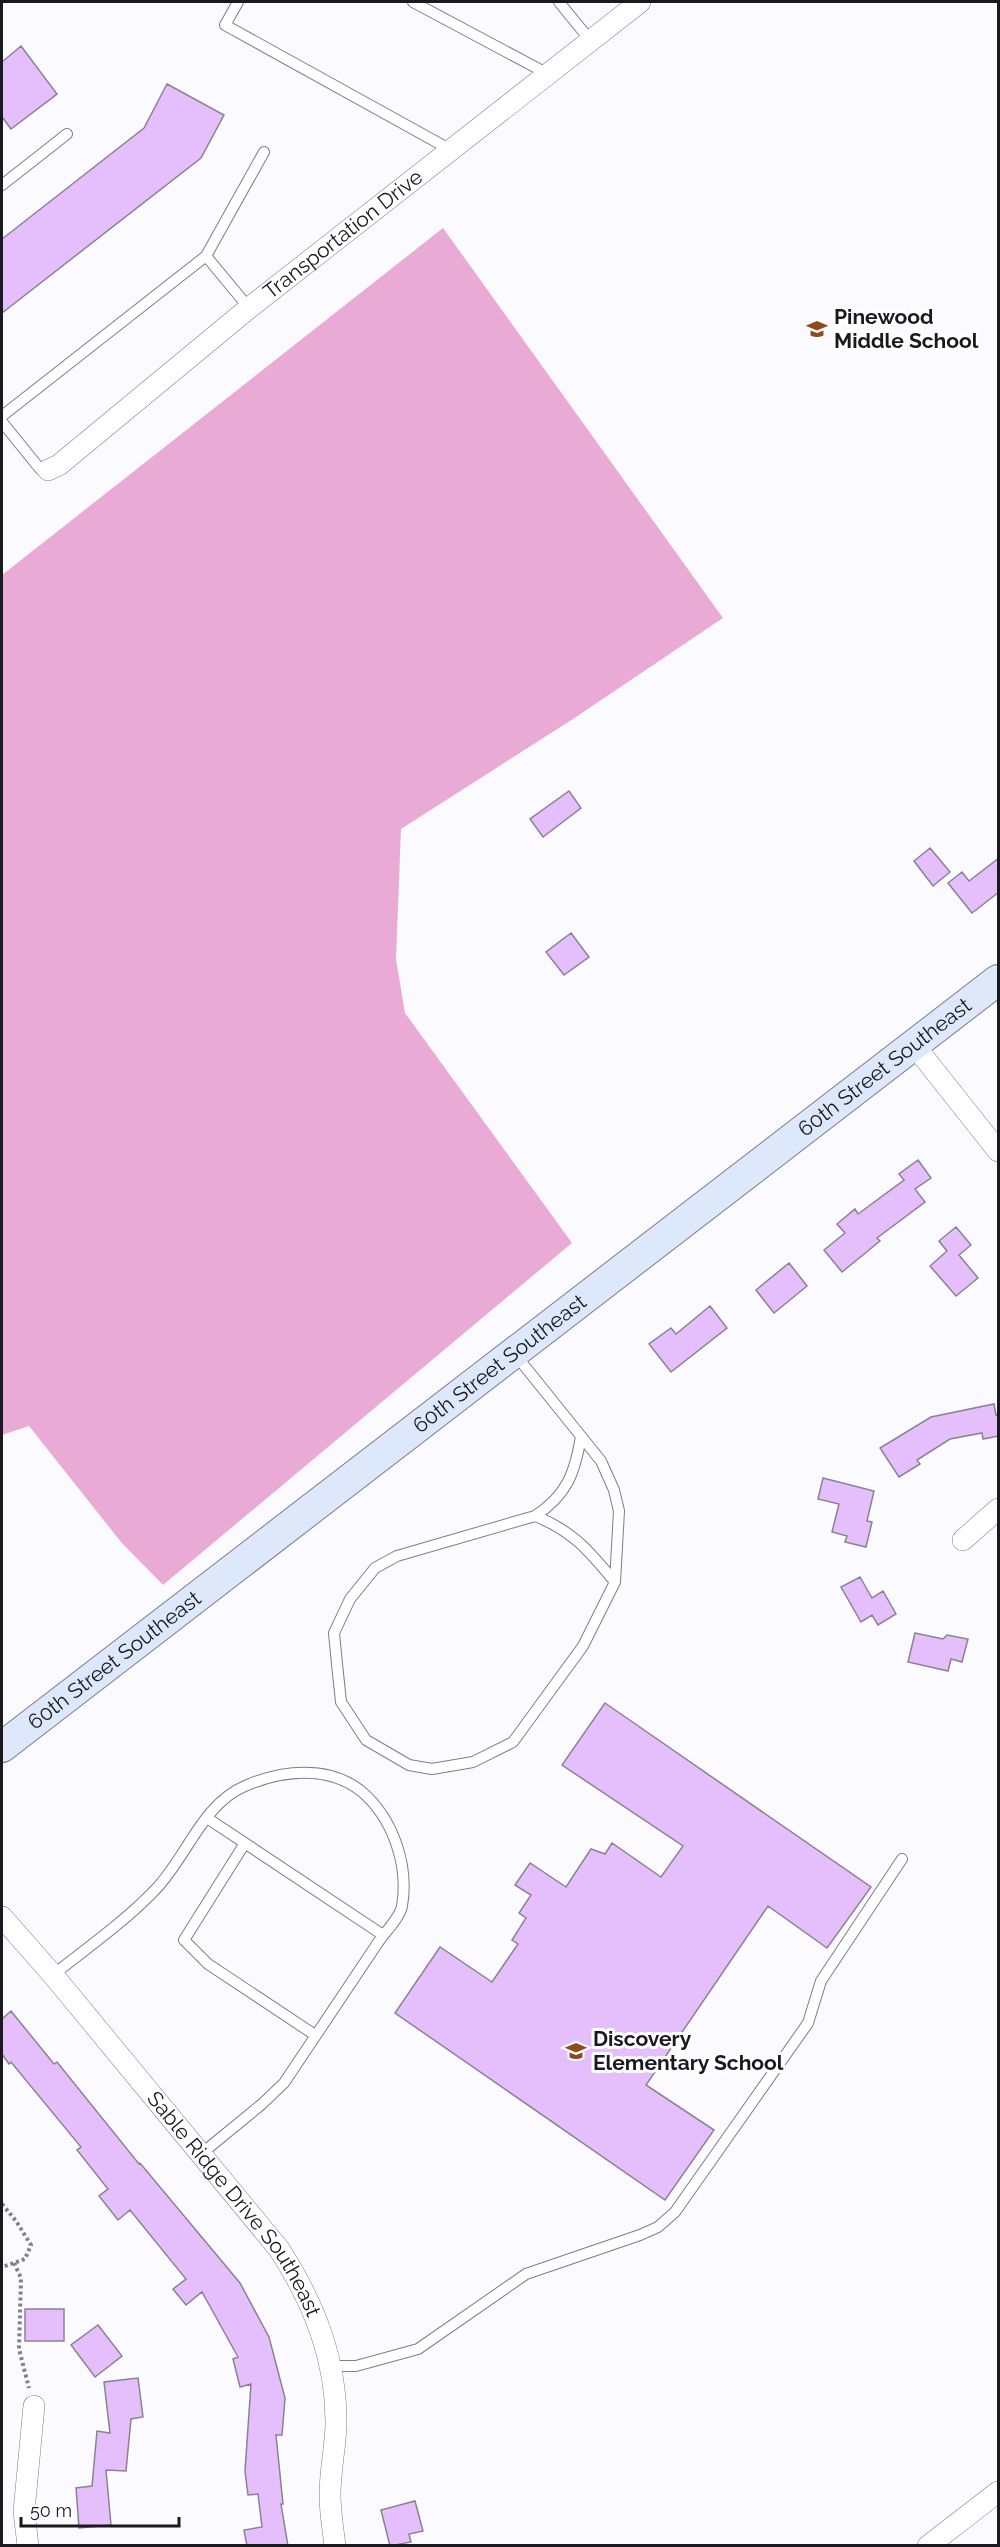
<svg xmlns="http://www.w3.org/2000/svg" width="1000" height="2547" font-family="Raleway,sans-serif">
<style>
.forest{fill:#e9aad6}
.building{fill:#e5befc;stroke:#8b8291;stroke-width:1.5}
.lines{fill:none;stroke-linecap:round;stroke-linejoin:round}
.lane-casing{stroke:#7e7c8d;stroke-width:12}
.street-casing{stroke:#7e7c8d;stroke-width:22}
.secondary-casing{stroke:#7e7c8d;stroke-width:32}
.path{stroke:#818186;stroke-width:4;stroke-dasharray:3 3;stroke-linecap:butt}
.lane{stroke:#fff;stroke-width:10}
.street{stroke:#fff;stroke-width:21}
.secondary{stroke:#dee8fb;stroke-width:30}
.labels{text-anchor:middle;stroke-width:6;stroke-linejoin:round;paint-order:stroke}
.street-label{font-size:21px;fill:#19191f;stroke:#fff}
.poi-label{font-size:21px;font-weight:bold;fill:#19191f;stroke:#fff;text-anchor:start}
</style>
<rect width="100%" height="100%" fill="#fbfbff"/>
<!-- forest -->
<path class="forest" d="M 443,228 L 723,618 L 573,719 L 401,829 L 396,959 L 405,1013 L 572,1243 L 163,1585 L 121,1542 L 29,1426 L 2,1435 L 2,575 Z"/>
<!-- building -->
<path class="building" d="M 21,46 L 57,94 L 11,129 L 2,117 L 2,62 Z
M 167,84 L 224,115 L 201,158 L 2,313 L 2,239 L 144,128 Z
M 569,791 L 581,808 L 543,837 L 530,819 Z
M 930,848 L 950,872 L 933,886 L 914,861 Z
M 999,858 L 999,892 L 972,913 L 948,883 L 962,872 L 969,881 Z
M 571,933 L 589,957 L 564,975 L 546,952 Z
M 918,1160 L 931,1178 L 915,1189 L 925,1202 L 877,1238 L 880,1241 L 842,1272 L 824,1250 L 845,1233 L 837,1224 L 855,1209 L 858,1214 L 904,1180 L 899,1174 Z
M 956,1227 L 971,1245 L 959,1255 L 978,1278 L 956,1296 L 930,1266 L 947,1251 L 939,1241 Z
M 789,1263 L 807,1286 L 774,1313 L 756,1290 Z
M 710,1306 L 727,1328 L 671,1372 L 649,1344 L 671,1328 L 676,1334 Z
M 994,1404 L 996,1415 L 999,1414 L 999,1436 L 983,1439 L 982,1433 L 950,1439 L 917,1460 L 920,1464 L 899,1477 L 880,1448 L 931,1417 Z
M 823,1478 L 874,1491 L 867,1521 L 872,1522 L 866,1547 L 845,1542 L 847,1536 L 832,1532 L 839,1504 L 818,1499 Z
M 860,1577 L 872,1598 L 883,1591 L 896,1614 L 878,1625 L 872,1615 L 861,1622 L 841,1587 Z
M 915,1633 L 943,1639 L 947,1635 L 968,1639 L 962,1662 L 951,1659 L 948,1671 L 908,1662 Z
M 605,1703 L 871,1887 L 827,1948 L 768,1906 L 646,2085 L 714,2130 L 665,2200 L 395,2013 L 440,1947 L 492,1982 L 518,1944 L 512,1940 L 526,1918 L 519,1913 L 531,1895 L 515,1885 L 530,1863 L 566,1887 L 591,1849 L 605,1854 L 612,1843 L 661,1877 L 683,1846 L 562,1765 Z
M 11,2011 L 54,2064 L 57,2062 L 139,2164 L 140,2163 L 240,2283 L 269,2337 L 285,2398 L 282,2435 L 276,2435 L 283,2504 L 281,2504 L 288,2546 L 247,2546 L 244,2530 L 262,2527 L 258,2494 L 248,2495 L 245,2471 L 251,2384 L 240,2387 L 233,2359 L 238,2357 L 202,2292 L 186,2305 L 173,2289 L 186,2279 L 130,2210 L 118,2220 L 99,2196 L 108,2189 L 77,2150 L 81,2147 L 11,2062 L 9,2064 L 2,2054 L 2,2019 Z
M 25,2309 L 64,2309 L 64,2341 L 25,2341 Z
M 98,2325 L 122,2356 L 95,2377 L 71,2345 Z
M 138,2378 L 143,2417 L 131,2419 L 126,2471 L 106,2470 L 111,2525 L 79,2528 L 76,2488 L 92,2486 L 97,2431 L 110,2433 L 104,2382 Z
M 415,2501 L 423,2531 L 409,2534 L 411,2542 L 390,2546 L 381,2510 Z"/>
<g class="lines">
<!-- lane casing -->
<g class="lane-casing">
<path id="lane" d="M 238,2 L 225,25 L 451,150
M 413,2 L 548,74
M 559,2 L 590,40
M 2,185 L 67,134
M 249,308 L 206,256 L 264,152
M 2,416 L 206,256
M 2,422 L 36,464 L 41,470 L 48,470
M 514,1353 L 601,1461 L 614,1490 L 619,1511 L 615,1582 L 583,1646 L 513,1742 L 473,1762 L 432,1769 L 409,1765 L 366,1740 L 341,1702 L 337,1664 L 334,1633 L 350,1599 L 375,1568 L 397,1556 L 535,1516 C 567,1495 575,1473 581,1436
M 535,1516 C 573,1531 589,1551 615,1582
M 207,1818 L 383,1935
M 245,1843 L 184,1940 L 208,1964 L 315,2035
M 53,1975 C 87,1948 124,1922 154,1891 C 186,1859 202,1804 245,1786 C 282,1770 328,1765 361,1791 C 393,1818 409,1865 402,1906 C 400,1918 384,1933 377,1944 C 346,1990 315,2036 284,2083 L 262,2104 L 201,2154
M 331,2366 L 356,2366 L 418,2349 L 526,2274 L 640,2235 L 658,2227 L 675,2212 L 808,2023 L 821,1981 L 902,1859"/>
</g>
<!-- street casing -->
<g class="street-casing">
<g id="street">
<path id="s1" d="M 48,470 L 59,465 L 249,308 L 640,2"/>
<path d="M 914,1045 L 998,1151"/>
<path d="M 963,1540 L 998,1509"/>
<path id="s2" d="M 2,1917 L 53,1975 L 279,2249 C 314,2303 337,2360 336,2426 C 335,2449 330,2472 330,2495 C 330,2512 333,2529 335,2546"/>
<path d="M 28,2546 L 24,2511 L 34,2406"/>
<path d="M 928,2546 L 998,2492"/>
</g>
</g>
<!-- secondary casing -->
<g class="secondary-casing">
<g id="secondary">
<path id="s3" d="M 2,1747 L 998,980"/>
</g>
</g>
<!-- path -->
<path class="path" d="M 2,2204 L 16,2221 L 31,2245 L 25,2259 L 2,2267
M 14,2263 L 21,2278 L 19,2349 L 29,2388"/>
<!-- lane -->
<use href="#lane" class="lane"/>
<!-- street -->
<use href="#street" class="street"/>
<!-- secondary -->
<use href="#secondary" class="secondary"/>
</g>
<!-- icons -->
<defs>
<g id="school-bare" transform="scale(1.62)"><path d="M0-5L7-2L0 1L-7-2ZM-4 1L0 2.5L4 1V4Q0 6-4 4Z" fill="#8f4b1e" stroke="#fff" stroke-width="2.5" paint-order="stroke"/></g>
</defs>
<g fill-rule="evenodd">
<use href="#school-bare" x="817" y="329"/>
<use href="#school-bare" x="576" y="2051"/>
</g>
<g class="labels">
<!-- street labels -->
<g class="street-label">
<text dy="7" stroke="none"><textPath href="#s1" startOffset="378">Transportation Drive</textPath></text>
<text dy="7" stroke="none"><textPath href="#s3" startOffset="1114">60th Street Southeast</textPath></text>
<text dy="7" stroke="none"><textPath href="#s3" startOffset="628">60th Street Southeast</textPath></text>
<text dy="7" stroke="none"><textPath href="#s3" startOffset="142">60th Street Southeast</textPath></text>
<text dy="7" stroke="none"><textPath href="#s2" startOffset="370">Sable Ridge Drive Southeast</textPath></text>
</g>
<!-- poi labels -->
<g class="poi-label">
<text x="834" y="324">Pinewood<tspan x="834" dy="24">Middle School</tspan></text>
<text x="593" y="2046">Discovery<tspan x="593" dy="24">Elementary School</tspan></text>
</g>
</g>
<!-- border -->
<rect width="1000" height="2547" fill="none" stroke="#19191f" stroke-width="6"/>
<!-- scale -->
<path d="M21 2517v9h158v-9" fill="none" stroke="#19191f" stroke-width="3"/>
<text x="30" y="2517" font-size="18" fill="#19191f" stroke="#ffffff" stroke-width="4.5" paint-order="stroke">50 m</text>
</svg>
